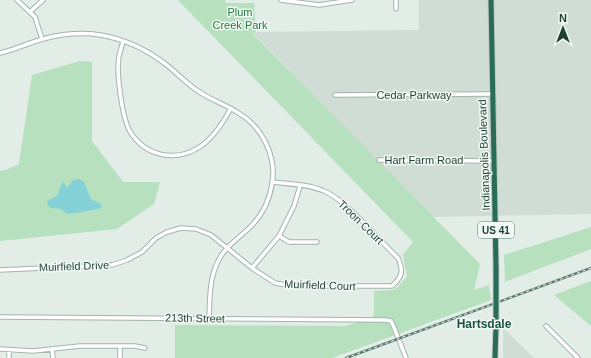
<svg xmlns="http://www.w3.org/2000/svg" width="591" height="358" font-family="Arial,sans-serif">
<style>
.built{fill:#cfddd5}
.green{fill:#b7e0be}
.water{fill:#84d2d7}
.lines{fill:none;stroke-linecap:round;stroke-linejoin:round}
.minor-casing{stroke:#a3b5ad;stroke-width:5.5}
.highway-casing{stroke:#c0c9c6;stroke-width:7}
.minor{stroke:#fff;stroke-width:3.5}
.highway{stroke:#296d58;stroke-width:5}
.rail-casing{stroke:#5a7a6e;stroke-width:2.5}
.rail{stroke:#f1f9f4;stroke-width:1;stroke-dasharray:3;stroke-linecap:butt}
.highway-bridge-casing{stroke:#c0c9c6;stroke-width:7;stroke-linecap:butt}
.highway-bridge{stroke:#296d58;stroke-width:5}
.labels{text-anchor:middle;stroke-width:3;stroke-linejoin:round;paint-order:stroke}
.shield{fill:#f1f9f4;stroke:#5e776d;stroke-width:1}
.shield-label{font-size:10px;font-weight:bold;fill:#1f3f33}
.park-label{font-size:11px;fill:#26793e;stroke:#f1f9f4}
.street-label{font-size:11px;fill:#1f3f33;stroke:#f1f9f4}
.neighbourhood-label{font-size:12px;font-weight:bold;fill:#1a533f;stroke:#f1f9f4}
</style>
<rect width="100%" height="100%" fill="#e1ede6"/>
<!-- built -->
<path class="built" d="M 419,0 L 591,0 L 591,214 L 432,217 L 252,32 L 419,30 Z
M 503,328 L 534,358 L 503,358 Z"/>
<!-- green -->
<path class="green" d="M 178,0 L 225,0 L 226,3 L 254,3 L 256,32 L 252,33 L 480,264 L 474,290 L 489,285 L 491,300 L 332,358 L 175,358 L 175,325 L 346,326 L 374,316 L 374,291 L 394,290 L 407,277 L 403,255 L 413,242 Z
M 80,61 L 92,62 L 92,141 L 123,182 L 160,182 L 154,204 L 117,229 L 0,241 L 0,171 L 6,170 L 19,164 L 32,75 Z
M 591,227 L 591,249 L 505,282 L 504,255 Z
M 591,281 L 591,326 L 554,295 Z"/>
<!-- water -->
<path class="water" d="M 79,179 L 84,182 L 91,199 L 101,204 L 101,208 C 96,209 71,215 66,213 C 64,212 63,210 61,209 C 55,208 48,210 47,201 L 57,196 L 63,181 L 67,188 L 73,180 Z"/>
<g class="lines">
<!-- minor casing -->
<g class="minor-casing">
<path id="minor" d="M 17,0 L 35,17 L 42,39
M 281,0 L 319,5 L 352,0
M 396,0 L 396,9
M 31,11 L 43,0
M 123,41 C 122,46 120,51 119,56 C 116,72 122,120 131,133 C 146,156 175,162 198,148 C 213,139 223,123 231,108
M 0,53 C 15,50 28,43 43,39 C 62,34 81,32 100,35 C 125,39 148,50 168,66 C 178,74 187,84 198,91 C 211,100 227,105 240,114 C 263,128 277,158 272,184 C 269,203 260,219 246,231 C 237,239 227,246 221,256 C 209,275 210,296 209,318
M 335,95 L 492,94
M 379,160 L 494,161
M 279,236 L 289,242 L 317,242
M 252,268 L 279,236 L 294,206 L 300,186
M 0,270 L 112,265 L 127,260 L 142,252 L 156,238 L 167,232 L 181,228 L 196,229 L 211,235 L 252,268 L 275,283 L 292,286 L 392,286 C 402,277 404,271 398,258 C 380,241 345,199 324,191 C 308,184 289,184 272,182
M 0,317 L 385,320 L 391,321 L 393,325 L 406,358
M 546,326 L 578,358
M 0,349 L 33,351 L 80,346 L 135,346 L 145,348
M 52,349 L 53,358
M 9,358 L 9,350
M 120,358 L 120,346"/>
</g>
<!-- highway casing -->
<g class="highway-casing">
<path id="highway" d="M 491,0 L 496,268
M 495,358 L 496,325"/>
</g>
<!-- minor -->
<use href="#minor" class="minor"/>
<!-- highway -->
<use href="#highway" class="highway"/>
<!-- rail casing -->
<g class="rail-casing">
<path id="rail" d="M 346,358 L 591,268"/>
</g>
<!-- rail -->
<use href="#rail" class="rail"/>
<!-- highway-bridge casing -->
<g class="highway-bridge-casing">
<path id="highway-bridge" d="M 496,325 L 496,268"/>
</g>
<!-- highway-bridge -->
<use href="#highway-bridge" class="highway-bridge"/>
</g>
<g class="labels">
<!-- shield labels -->
<rect class="shield" x="478" y="222" width="36" height="16" rx="3"/>
<g class="shield-label">
<text x="496" y="234">US 41</text>
</g>
<!-- park labels -->
<g class="park-label">
<text x="240" y="16">Plum<tspan x="240" dy="13">Creek Park</tspan></text>
</g>
<!-- street labels -->
<g class="street-label">
<text x="414" y="99">Cedar Parkway</text>
<text transform="translate(484 155) rotate(-92)" y="4">Indianapolis Boulevard</text>
<text x="424" y="164">Hart Farm Road</text>
<text transform="translate(361 222) rotate(44)" y="4">Troon Court</text>
<text transform="translate(74 266) rotate(-2)" y="4">Muirfield Drive</text>
<text transform="translate(320 285) rotate(2)" y="4">Muirfield Court</text>
<text transform="translate(195 318) rotate(1)" y="4">213th Street</text>
</g>
<!-- neighbourhood labels -->
<g class="neighbourhood-label">
<text x="484" y="328">Hartsdale</text>
</g>
</g>
<!-- north arrow -->
<g transform="translate(563 28)" stroke="#f1f9f4" stroke-width="3" paint-order="stroke">
<path d="M0-3L7 15L0 10L-7 15Z" fill="#1f3f33"/>
<text y="-6" font-size="11" font-weight="bold" text-anchor="middle" fill="#1f3f33">N</text>
</g>
</svg>
